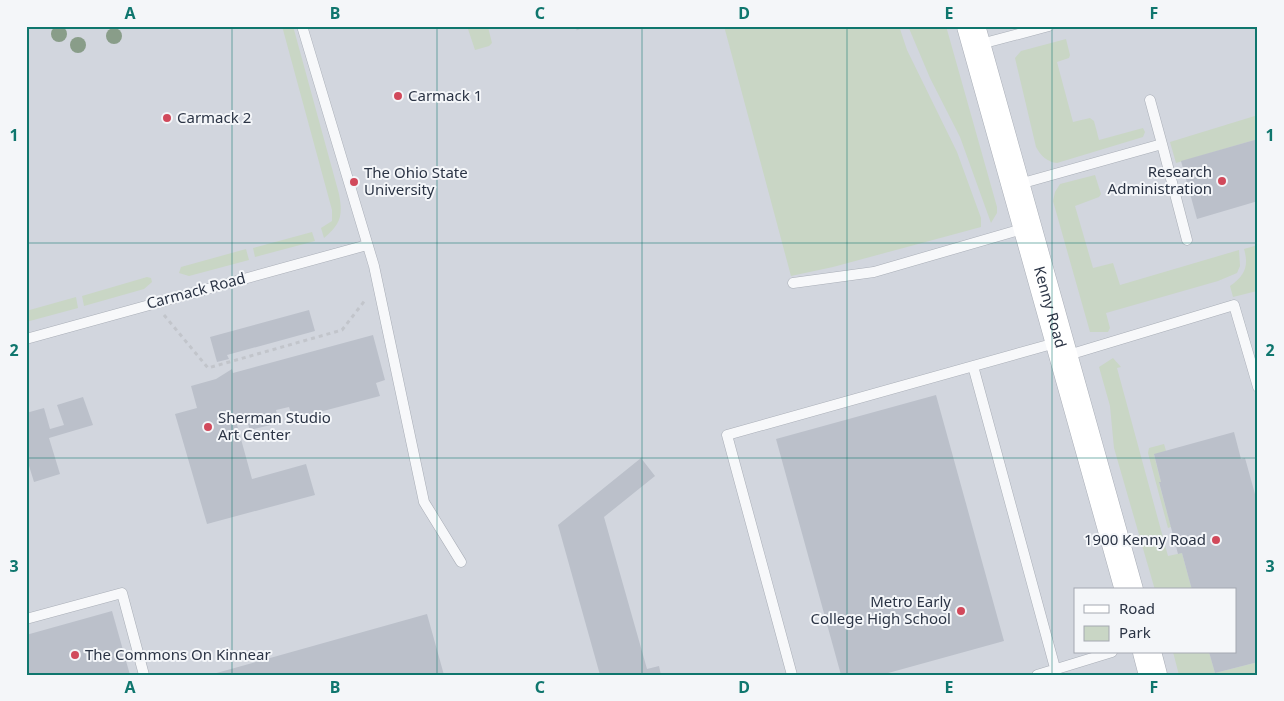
<svg xmlns="http://www.w3.org/2000/svg" width="1284" height="701" font-family="'Noto Sans',sans-serif">
<style>
.built{fill:#d2d6de;fill-rule:evenodd}
.green{fill:#c9d6c5}
.building{fill:#bbc0ca}
.lines{fill:none;stroke-linecap:round;stroke-linejoin:round}
.lane-casing{stroke:#a9aeb7;stroke-width:11}
.secondary-casing{stroke:#a9aeb7;stroke-width:29}
.path{stroke:#c2c5cb;stroke-width:3;stroke-dasharray:4 4;stroke-linecap:butt}
.lane{stroke:#f7f8fa;stroke-width:10}
.secondary{stroke:#fff;stroke-width:28}
.tree{fill:#899d89}
.grid{fill:none;stroke:#0f766e;stroke-width:1;stroke-opacity:0.55}
.poi-dot{fill:#d1495b;stroke:#f4f6f9;stroke-width:2}
.labels{text-anchor:middle;stroke-width:4;stroke-linejoin:round;paint-order:stroke}
.poi-label{font-size:15px;fill:#2b3445;stroke:#f4f6f9;text-anchor:start}
.street-label{font-size:15px;fill:#2b3445;stroke:#f4f6f9}
.neatline{fill:none;stroke:#0f766e;stroke-width:2}
.grid-label{font-size:16px;text-anchor:middle;font-weight:bold;fill:#0f766e}
</style>
<rect width="100%" height="100%" fill="#e4e7ec"/>
<!-- built -->
<path class="built" d="M 26,26 L 1258,26 L 1258,675 L 26,675 ZM 1075,590 L 1235,590 L 1235,652 L 1075,652 Z"/>
<!-- green -->
<path class="green" d="M 282,26 L 293,26 L 339,194 C 343,215 341,224 324,238 L 321,228 L 332,221 L 332,210 Z
M 467,26 L 491,26 L 488,27 L 492,43 L 489,46 L 475,50 Z
M 724,26 L 899,26 L 907,50 L 957,152 L 981,218 L 981,227 L 833,267 L 791,276 Z
M 908,26 L 946,26 L 997,207 L 997,213 L 991,223 L 960,137 L 930,78 Z
M 1066,39 L 1070,55 L 1069,58 L 1057,62 L 1073,122 L 1090,118 L 1094,121 L 1099,140 L 1143,128 L 1145,132 L 1143,137 L 1057,163 C 1047,162 1041,156 1036,147 L 1015,58 L 1021,51 Z
M 1258,115 L 1258,139 L 1176,163 L 1170,142 Z
M 1095,175 L 1101,194 L 1099,197 L 1075,206 L 1093,268 L 1113,263 L 1120,285 L 1239,250 L 1240,266 L 1237,273 L 1218,281 L 1106,313 L 1110,328 L 1108,332 L 1090,332 L 1053,201 L 1055,192 L 1060,184 Z
M 312,232 L 315,241 L 255,257 L 253,248 Z
M 1258,245 L 1258,292 L 1257,291 L 1233,297 L 1230,286 C 1245,276 1249,266 1244,249 Z
M 246,249 L 249,260 L 189,276 L 179,273 L 181,267 Z
M 147,277 L 151,278 L 152,282 L 144,289 L 84,306 L 82,296 Z
M 76,297 L 78,308 L 26,322 L 26,311 Z
M 1113,358 L 1121,367 L 1117,368 L 1168,556 L 1182,553 L 1192,590 L 1155,590 L 1114,448 L 1110,406 L 1099,367 Z
M 1164,444 L 1166,451 L 1154,455 L 1161,482 L 1159,483 L 1171,527 L 1168,528 L 1148,453 L 1149,448 Z
M 1173,652 L 1209,652 L 1215,673 L 1258,662 L 1258,675 L 1179,675 Z"/>
<!-- building -->
<path class="building" d="M 1258,139 L 1258,201 L 1197,219 L 1181,161 Z
M 309,310 L 315,331 L 227,355 L 229,359 L 217,362 L 210,337 Z
M 373,335 L 385,380 L 376,383 L 380,396 L 293,419 L 289,407 L 276,410 L 279,423 L 250,430 L 246,418 L 236,421 L 252,479 L 306,464 L 315,495 L 207,524 L 175,414 L 197,408 L 191,386 L 216,379 L 232,369 L 233,373 Z
M 936,395 L 1004,641 L 881,675 L 841,675 L 776,439 Z
M 83,397 L 93,425 L 49,438 L 60,474 L 34,482 L 26,456 L 26,446 L 29,445 L 26,437 L 26,413 L 44,408 L 50,429 L 64,425 L 57,405 Z
M 1234,432 L 1241,459 L 1245,458 L 1258,505 L 1258,662 L 1215,673 L 1209,652 L 1235,652 L 1235,590 L 1192,590 L 1182,553 L 1178,554 L 1159,482 L 1161,482 L 1154,454 Z
M 641,458 L 655,476 L 604,517 L 647,669 L 659,666 L 661,675 L 600,675 L 558,525 Z
M 112,611 L 130,675 L 26,675 L 26,635 Z
M 427,614 L 444,675 L 213,675 L 213,674 Z"/>
<g class="lines">
<!-- lane casing -->
<g class="lane-casing">
<path id="lane" d="M 302,26 L 374,266 L 424,502 L 461,562
M 977,45 L 1049,26
M 1162,144 L 1187,240
M 1016,185 L 1162,144 L 1150,100
M 793,283 L 874,272 L 1026,228
M 26,339 L 367,245
M 1065,356 L 1234,305 L 1258,387
M 973,366 L 1055,668
M 26,619 L 122,593 L 144,675
M 792,675 L 727,435 L 1059,342
M 1037,675 L 1112,652"/>
</g>
<!-- secondary casing -->
<g class="secondary-casing">
<g id="secondary">
<path id="s1" d="M 971,26 L 1129,590"/>
<path d="M 1147,652 L 1153,675"/>
</g>
</g>
<!-- path -->
<path class="path" d="M 577,26 L 579,33
M 164,315 L 208,368 L 342,330 L 366,299"/>
<!-- lane -->
<use href="#lane" class="lane"/>
<!-- secondary -->
<use href="#secondary" class="secondary"/>
</g>
<!-- trees -->
<g class="tree">
<circle cx="59" cy="34" r="8"/>
<circle cx="114" cy="36" r="8"/>
<circle cx="78" cy="45" r="8"/>
</g>
<!-- grid -->
<path class="grid" d="M 232,26 L 232,675M 437,26 L 437,675M 642,26 L 642,675M 847,26 L 847,675M 1052,26 L 1052,675M 26,243 L 1258,243M 26,458 L 1258,458"/>
<!-- markers -->
<g class="poi-dot">
<circle cx="398" cy="96" r="5"/>
<circle cx="167" cy="118" r="5"/>
<circle cx="1222" cy="181" r="5"/>
<circle cx="354" cy="182" r="5"/>
<circle cx="208" cy="427" r="5"/>
<circle cx="1216" cy="540" r="5"/>
<circle cx="961" cy="611" r="5"/>
<circle cx="75" cy="655" r="5"/>
</g>
<g class="labels">
<!-- poi labels -->
<g class="poi-label">
<text x="408" y="101">Carmack 1</text>
<text x="177" y="123">Carmack 2</text>
<text x="1212" y="177" text-anchor="end">Research<tspan x="1212" dy="17">Administration</tspan></text>
<text x="364" y="178">The Ohio State<tspan x="364" dy="17">University</tspan></text>
<text x="218" y="423">Sherman Studio<tspan x="218" dy="17">Art Center</tspan></text>
<text x="1206" y="545" text-anchor="end">1900 Kenny Road</text>
<text x="951" y="607" text-anchor="end">Metro Early<tspan x="951" dy="17">College High School</tspan></text>
<text x="85" y="660">The Commons On Kinnear</text>
</g>
<!-- street labels -->
<g class="street-label">
<text transform="translate(196 291) rotate(-15)" y="5">Carmack Road</text>
<text dy="5" stroke="none"><textPath href="#s1" startOffset="292">Kenny Road</textPath></text>
</g>
</g>
<!-- border -->
<rect width="1284" height="701" fill="none" stroke="#f4f6f9" stroke-width="55"/>
<!-- legend -->
<rect x="1074" y="588" width="162" height="65" fill="#f4f6f9" stroke="#a4a8b1"/>
<rect x="1084" y="605" width="25" height="8" fill="#ffffff" stroke="#a4a8b1"/>
<text x="1119" y="614" font-size="15" fill="#2b3445">Road</text>
<rect x="1084" y="626" width="25" height="15" fill="#c9d6c5" stroke="#a4a8b1"/>
<text x="1119" y="638" font-size="15" fill="#2b3445">Park</text>
<rect x="28" y="28" width="1228" height="646" class="neatline"/>
<g class="grid-label">
<text x="130" y="19">A</text>
<text x="335" y="19">B</text>
<text x="540" y="19">C</text>
<text x="744" y="19">D</text>
<text x="949" y="19">E</text>
<text x="1154" y="19">F</text>
<text x="14" y="141">1</text>
<text x="1270" y="141">1</text>
<text x="14" y="356">2</text>
<text x="1270" y="356">2</text>
<text x="14" y="572">3</text>
<text x="1270" y="572">3</text>
<text x="130" y="693">A</text>
<text x="335" y="693">B</text>
<text x="540" y="693">C</text>
<text x="744" y="693">D</text>
<text x="949" y="693">E</text>
<text x="1154" y="693">F</text>
</g>
</svg>
